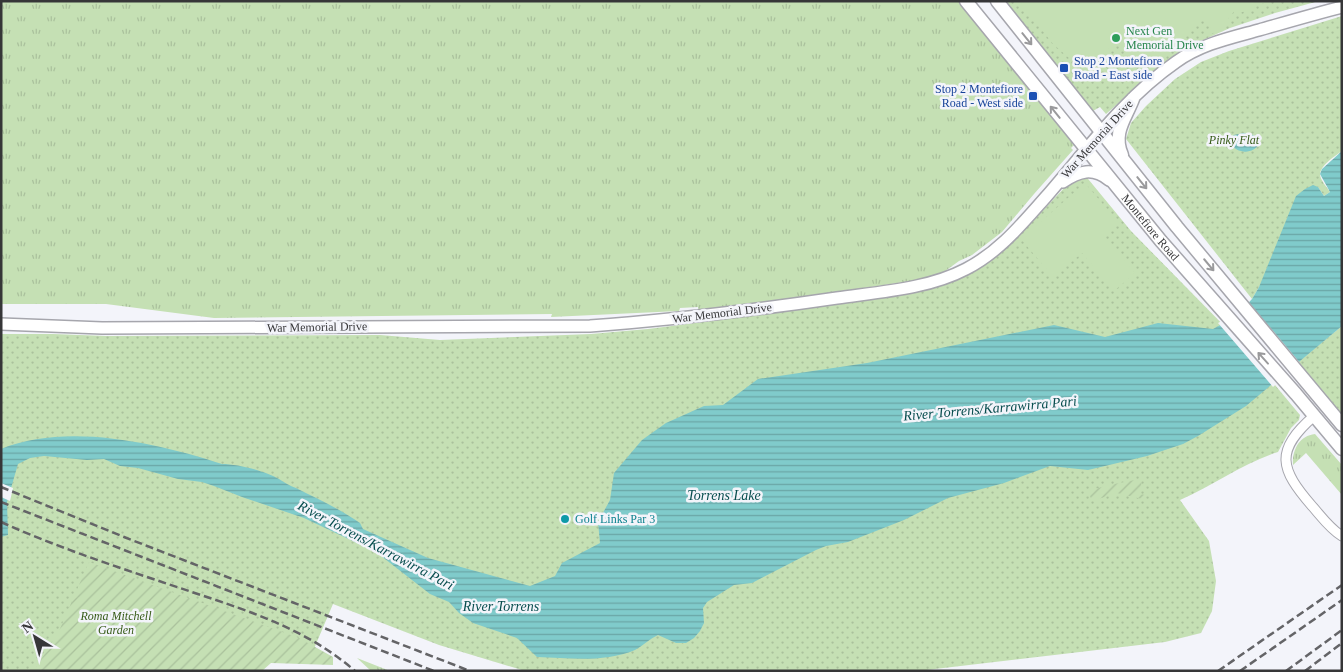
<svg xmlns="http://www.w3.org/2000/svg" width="1343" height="672" font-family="Georgia,serif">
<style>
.grass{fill:url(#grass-tufts)}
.park{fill:url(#park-dots)}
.garden{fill:url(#garden-furrows)}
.pitch{fill:#c5e0b4}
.water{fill:url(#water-rules)}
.pier{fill:#f3f4fa}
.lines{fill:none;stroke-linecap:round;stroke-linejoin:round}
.minor-casing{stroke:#a6a6ad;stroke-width:11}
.tertiary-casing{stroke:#a6a6ad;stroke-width:14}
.secondary-casing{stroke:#a6a6ad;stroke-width:15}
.minor{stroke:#fff;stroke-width:9}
.tertiary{stroke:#fff;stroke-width:11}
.secondary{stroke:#fff;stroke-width:12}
.rail{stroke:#646467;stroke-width:2.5;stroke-dasharray:8 4;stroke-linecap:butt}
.oneway{stroke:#9a9a9c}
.leisure-dot{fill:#2e9e5b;stroke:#f3f4fa;stroke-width:2}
.transit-dot{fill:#1a4fb4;stroke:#f3f4fa;stroke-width:2}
.culture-dot{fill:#0f9aa8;stroke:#f3f4fa;stroke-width:2}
.labels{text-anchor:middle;stroke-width:5;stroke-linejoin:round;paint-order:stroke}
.leisure-label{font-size:12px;fill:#27864d;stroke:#f3f4fa;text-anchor:start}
.transit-label{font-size:12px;fill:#164399;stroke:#f3f4fa;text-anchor:start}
.street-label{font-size:12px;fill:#363638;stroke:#f3f4fa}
.park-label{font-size:12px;font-style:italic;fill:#355a16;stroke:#f3f4fa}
.culture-label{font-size:12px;fill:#0d838f;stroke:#f3f4fa;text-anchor:start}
.water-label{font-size:14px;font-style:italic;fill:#074d4e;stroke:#f3f4fa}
</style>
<defs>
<pattern id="grass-tufts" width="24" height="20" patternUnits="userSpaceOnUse" patternTransform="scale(1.25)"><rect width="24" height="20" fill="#c5e0b4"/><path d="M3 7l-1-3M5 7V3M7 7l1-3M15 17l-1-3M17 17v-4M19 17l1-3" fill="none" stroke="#aac19c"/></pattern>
<pattern id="park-dots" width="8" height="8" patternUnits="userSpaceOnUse" patternTransform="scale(1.25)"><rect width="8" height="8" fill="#c5e0b4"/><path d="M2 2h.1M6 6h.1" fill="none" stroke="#aac19c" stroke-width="1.8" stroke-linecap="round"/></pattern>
<pattern id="garden-furrows" width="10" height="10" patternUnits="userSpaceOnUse" patternTransform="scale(1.25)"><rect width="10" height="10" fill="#c5e0b4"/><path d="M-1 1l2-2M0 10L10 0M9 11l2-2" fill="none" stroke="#aac19c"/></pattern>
<pattern id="water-rules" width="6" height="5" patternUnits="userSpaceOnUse" patternTransform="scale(1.25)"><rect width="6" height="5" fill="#80cbcb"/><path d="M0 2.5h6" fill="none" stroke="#6aa6a6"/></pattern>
</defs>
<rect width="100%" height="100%" fill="#f3f4fa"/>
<!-- grass -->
<path class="grass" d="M 1,1 L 962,1 L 1074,145 L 1071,148 L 1073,150 L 1034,194 L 1002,232 L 972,255 L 959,261 L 937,277 L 699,313 L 698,307 L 680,308 L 679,311 L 551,317 L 552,314 L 214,318 L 106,304 L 1,304 Z
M 1315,434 L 1342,465 L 1342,495 L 1306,453 L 1293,465 C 1292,450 1299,436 1315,434 Z
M 357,658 L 390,671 L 371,671 Z"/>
<!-- park -->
<path class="park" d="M 1003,1 L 1319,1 L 1275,13 L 1230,28 L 1192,45 L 1163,64 L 1106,114 L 1100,107 L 1093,111 Z
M 1342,16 L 1342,151 C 1335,156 1321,165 1320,174 C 1320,180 1327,187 1330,192 L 1324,196 L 1318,187 L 1252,299 L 1126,139 L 1131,123 L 1146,106 L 1175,79 L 1201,62 L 1229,51 Z
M 1084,174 L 1131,231 L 1235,337 L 1300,415 L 1299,420 L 1291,428 L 1278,452 C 1244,463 1214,485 1180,500 L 1209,541 L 1216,581 L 1212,611 L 1201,633 L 1165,642 L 918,671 L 525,671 L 439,645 L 333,604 L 313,651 L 289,644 L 260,671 L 1,671 L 1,334 L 53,334 L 106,336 L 380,335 L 440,340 L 591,334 L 648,329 L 781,312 L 858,300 L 968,274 L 990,261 L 1011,244 L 1067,185 Z
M 1342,326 L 1342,414 L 1338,414 L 1293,366 Z"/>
<!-- garden -->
<path class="garden" d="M 1135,480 L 1142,481 L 1139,494 L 1146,495 L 1142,499 L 1117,493 L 1092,501 L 1088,491 L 1109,485 Z
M 89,562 L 299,638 L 333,657 L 333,665 L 271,663 L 262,671 L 37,671 L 35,669 L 59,631 Z"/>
<!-- pitch -->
<path class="pitch" d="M 1019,1 L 1269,1 L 1240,13 L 1236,9 L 1224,24 L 1223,29 L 1211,34 L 1210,26 L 1201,18 L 1166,57 L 1146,68 L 1116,41 L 1086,73 L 1053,44 Z
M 1085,183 L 1118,222 L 1103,235 L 1135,273 L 1114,291 L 1082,253 L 1053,277 L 1021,239 Z"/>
<!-- water -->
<path class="water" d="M 1243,133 C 1251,133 1258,136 1260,143 C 1253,155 1237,154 1230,143 L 1231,138 L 1234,135 Z
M 1342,151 L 1342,326 L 1246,406 L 1198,436 L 1183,444 L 1147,456 L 1088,470 L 1050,466 L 1004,483 L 948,498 L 904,520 L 848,542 L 826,546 L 816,550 L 752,583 L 734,585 L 707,602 L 703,608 L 704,623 L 700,631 L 694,638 L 686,643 L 676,643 L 658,635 C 649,639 643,646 635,650 C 604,663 569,658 537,657 L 517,638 L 473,623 L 459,613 L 449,602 L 430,594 L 376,552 L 304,518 L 242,497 L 214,486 L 202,482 L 178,479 L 138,468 L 120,466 L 104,459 L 87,460 L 44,456 L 30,458 L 18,464 L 7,502 L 8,535 L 1,537 L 1,449 C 66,422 158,443 222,464 C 238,464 265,471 279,479 C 284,482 290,486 296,488 C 318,499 340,509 360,523 L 363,529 L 428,558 L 530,586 L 555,576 L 562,563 L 600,543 L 598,522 L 610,500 L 614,473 L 642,440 L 666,423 L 704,406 L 723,405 L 758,379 L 867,363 L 1054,325 L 1105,337 L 1158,323 L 1213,329 L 1235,317 L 1252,299 L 1259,287 L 1296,196 L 1305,189 L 1313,185 L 1318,187 L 1324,196 L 1330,192 L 1320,174 L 1322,169 Z"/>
<!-- pier -->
<path class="pier" d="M 1247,300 L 1300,363 L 1273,387 L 1218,323 L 1233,315 Z
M 1,483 L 13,488 L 10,501 L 1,497 Z"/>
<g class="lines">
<!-- minor casing -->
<g class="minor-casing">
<path id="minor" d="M 1314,416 C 1274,451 1280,469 1312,506 C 1321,516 1330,529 1342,536"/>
</g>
<!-- tertiary casing -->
<g class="tertiary-casing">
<path id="tertiary" d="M 1063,182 C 1079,171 1093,167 1109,180
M 1,324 L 102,328 L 590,326 C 672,320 755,310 837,298 C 879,292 928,289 966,269 C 999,252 1021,225 1045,198 C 1086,151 1124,98 1176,62 C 1201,44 1230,38 1259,30 C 1287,22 1314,14 1342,7"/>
</g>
<!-- secondary casing -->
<g class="secondary-casing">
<g id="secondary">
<path id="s1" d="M 966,1 L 1161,241 L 1296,394 L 1342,449"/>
<path d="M 997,1 L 1177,227 L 1342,425"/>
<path d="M 1122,155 C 1112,133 1126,118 1133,99"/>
</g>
</g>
<!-- minor -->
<use href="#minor" class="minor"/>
<!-- tertiary -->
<use href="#tertiary" class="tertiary"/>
<!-- secondary -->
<use href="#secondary" class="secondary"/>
<!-- rail -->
<path class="rail" d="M 1,487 L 124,537 L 470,671
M 1,502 L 434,671
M 1,522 C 59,548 120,568 180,588 C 242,609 305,627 355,671
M 1218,671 L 1342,585
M 1240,671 L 1342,600
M 1286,671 L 1342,630
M 1305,671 L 1342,643"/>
</g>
<!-- one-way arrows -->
<defs><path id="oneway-shaft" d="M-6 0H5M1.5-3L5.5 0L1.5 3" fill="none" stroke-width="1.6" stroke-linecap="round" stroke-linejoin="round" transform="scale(1.25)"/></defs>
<g class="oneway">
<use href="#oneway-shaft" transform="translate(1027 39) rotate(51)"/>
<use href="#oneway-shaft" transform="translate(1055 112) rotate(-129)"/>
<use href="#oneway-shaft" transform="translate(1142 183) rotate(51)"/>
<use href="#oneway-shaft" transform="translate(1209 265) rotate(50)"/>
<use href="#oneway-shaft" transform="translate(1263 358) rotate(-132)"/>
</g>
<!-- markers -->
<circle class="leisure-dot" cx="1116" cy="38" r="5"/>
<g class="transit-dot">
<rect x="1059" y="63" width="10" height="10" rx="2.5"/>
<rect x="1028" y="91" width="10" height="10" rx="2.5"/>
</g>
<circle class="culture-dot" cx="565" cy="519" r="5"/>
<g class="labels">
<!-- leisure labels -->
<g class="leisure-label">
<text x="1126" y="35">Next Gen<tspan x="1126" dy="14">Memorial Drive</tspan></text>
</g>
<!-- transit labels -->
<g class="transit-label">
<text x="1074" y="65">Stop 2 Montefiore<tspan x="1074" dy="14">Road - East side</tspan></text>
<text x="1023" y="93" text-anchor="end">Stop 2 Montefiore<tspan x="1023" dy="14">Road - West side</tspan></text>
</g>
<!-- street labels -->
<g class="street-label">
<text transform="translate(1097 139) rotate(-48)" y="4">War Memorial Drive</text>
<text dy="4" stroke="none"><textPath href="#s1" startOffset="292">Montefiore Road</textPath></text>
<text transform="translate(722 313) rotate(-7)" y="4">War Memorial Drive</text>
<text transform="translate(317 327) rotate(-1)" y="4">War Memorial Drive</text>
</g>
<!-- park labels -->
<g class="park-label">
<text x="1234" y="144">Pinky Flat</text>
<text x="116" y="620">Roma Mitchell<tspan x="116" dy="14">Garden</tspan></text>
</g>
<!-- culture labels -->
<g class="culture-label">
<text x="575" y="523">Golf Links Par 3</text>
</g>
<!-- water labels -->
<g class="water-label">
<text transform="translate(990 408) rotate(-5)" y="5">River Torrens/Karrawirra Pari</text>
<text x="724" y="500">Torrens Lake</text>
<text transform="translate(376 545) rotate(28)" y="5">River Torrens/Karrawirra Pari</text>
<text x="501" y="611">River Torrens</text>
</g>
</g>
<!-- border -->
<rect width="1343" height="672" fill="none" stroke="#363638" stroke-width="5"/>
<!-- north arrow -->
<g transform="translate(35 637) rotate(323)" stroke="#f3f4fa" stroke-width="4" paint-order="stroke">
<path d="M0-4L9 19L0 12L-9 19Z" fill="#363638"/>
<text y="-8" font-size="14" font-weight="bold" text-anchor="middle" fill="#363638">N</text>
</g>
</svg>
